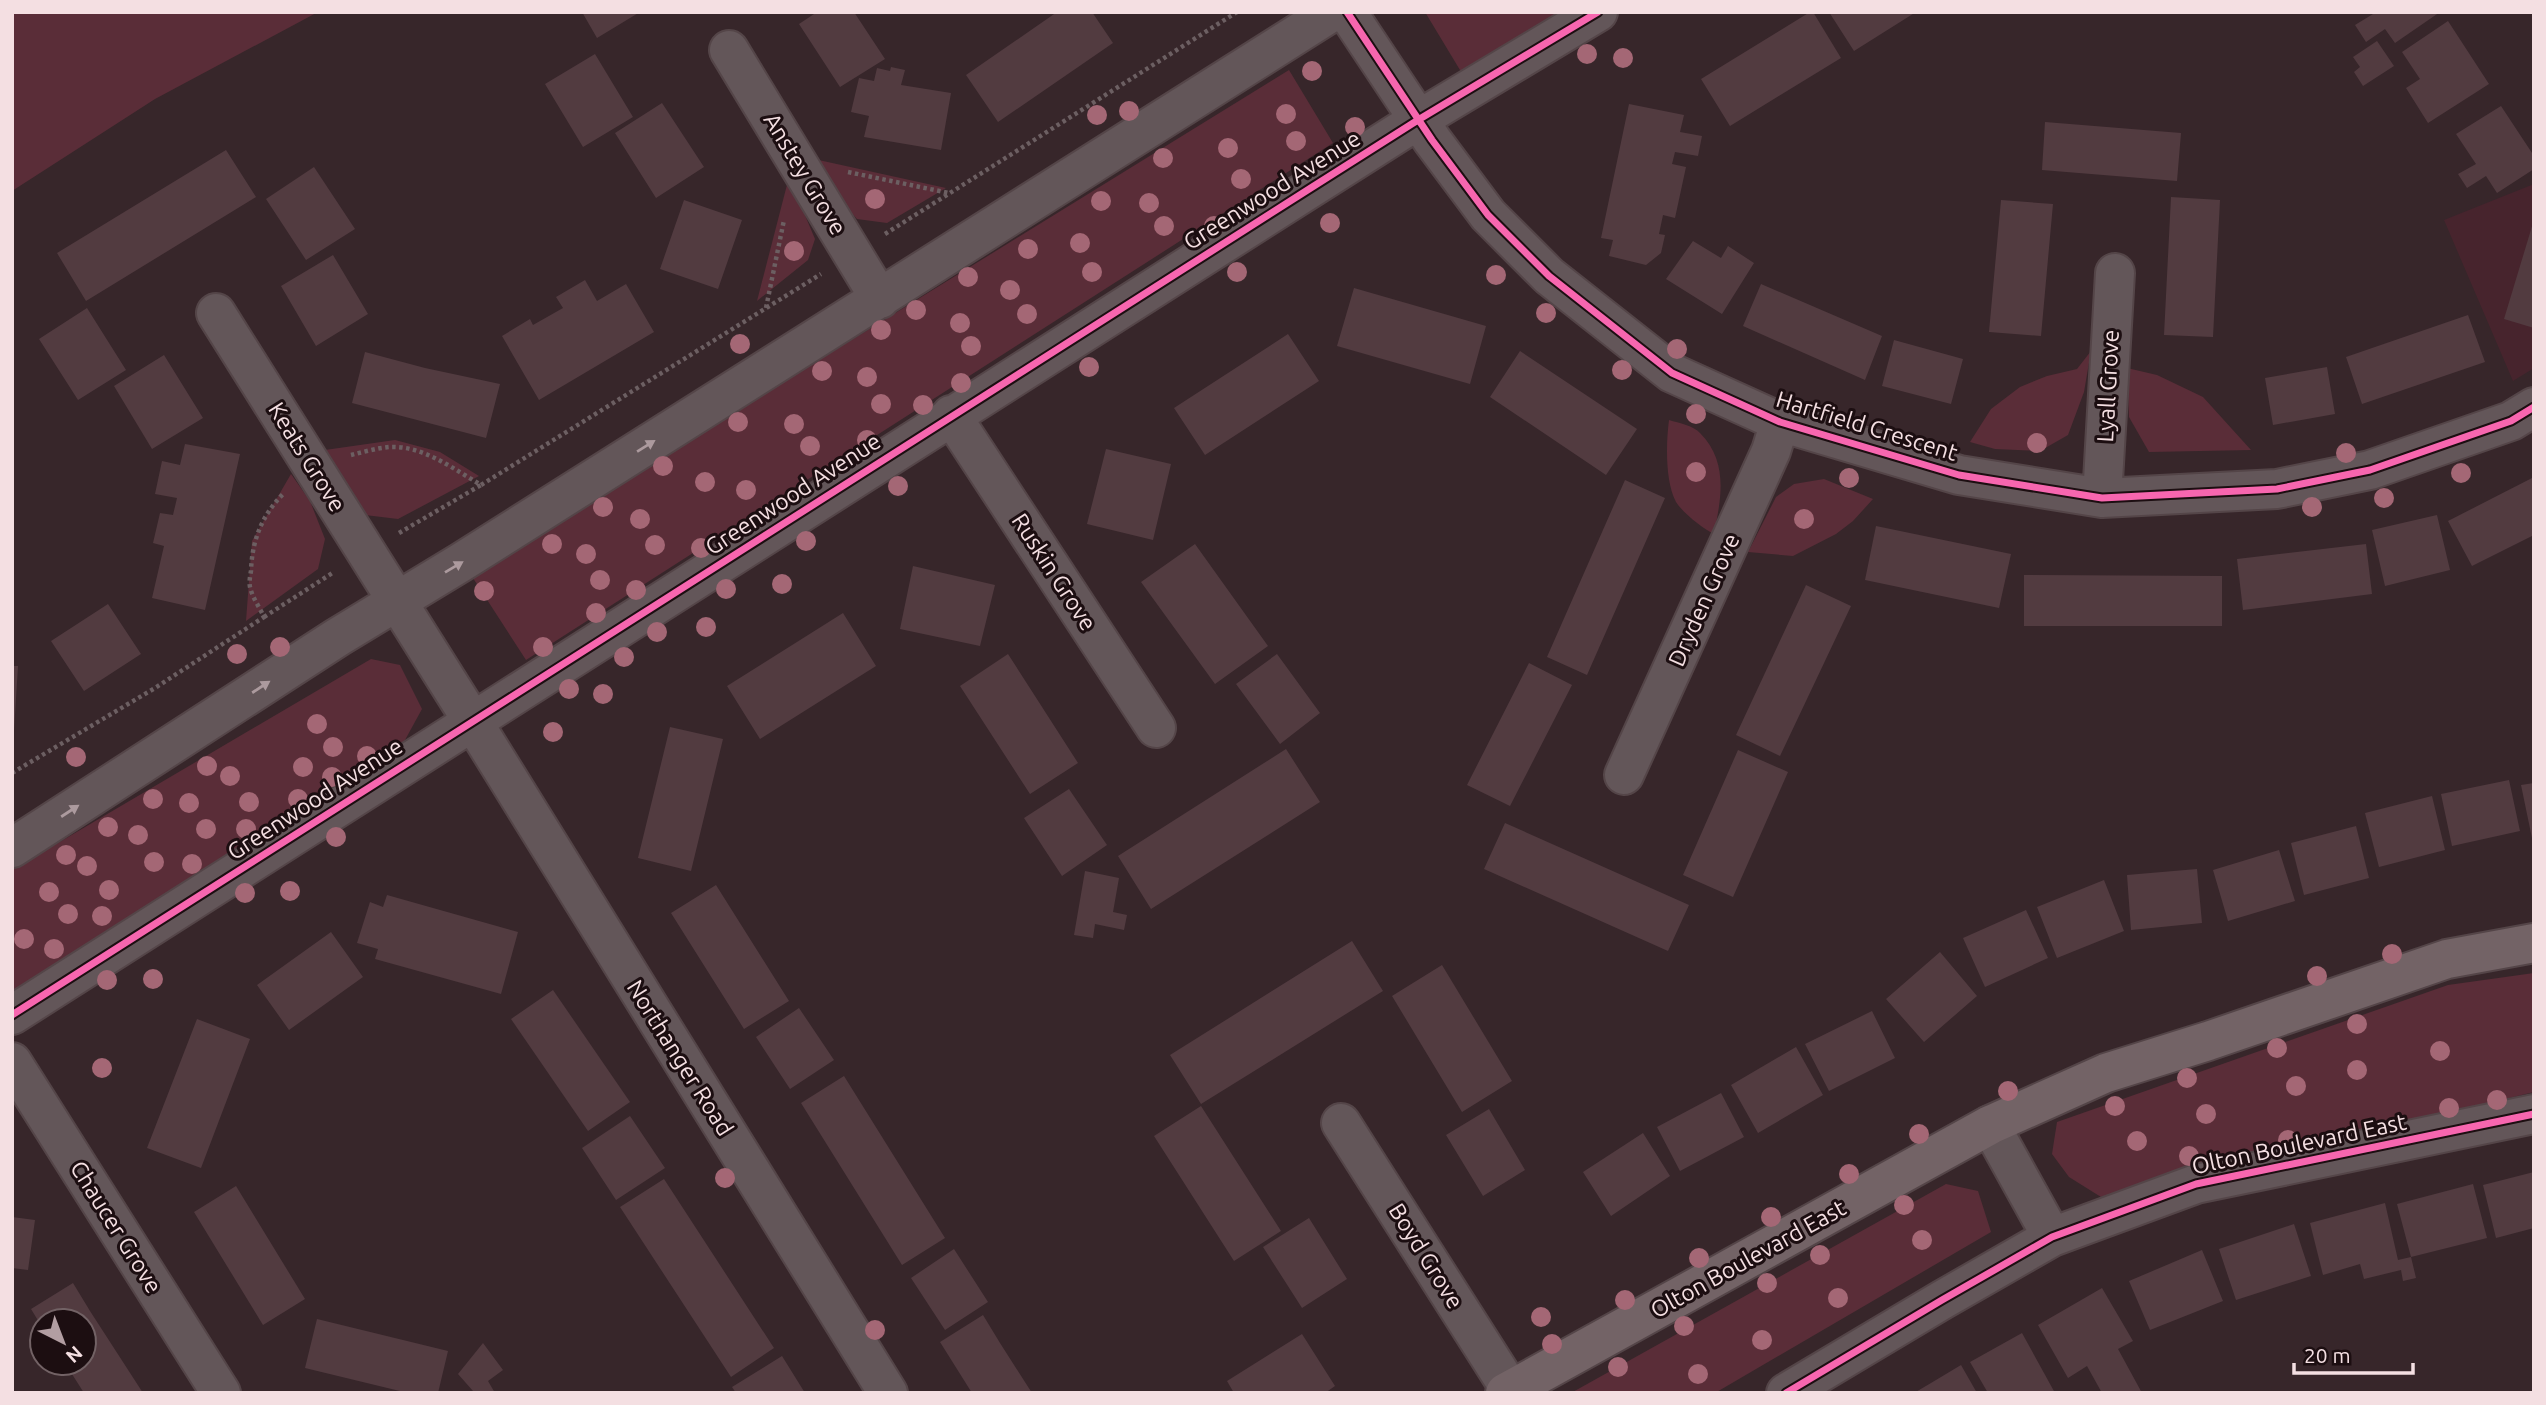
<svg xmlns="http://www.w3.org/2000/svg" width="2546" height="1405" font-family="Ubuntu,sans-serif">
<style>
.built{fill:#47242d}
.green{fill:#5a2d38}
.building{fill:#523b40}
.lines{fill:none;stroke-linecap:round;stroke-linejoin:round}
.minor-casing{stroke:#544548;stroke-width:42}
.major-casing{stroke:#544548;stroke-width:42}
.path{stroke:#6c5f62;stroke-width:4.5;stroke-dasharray:3.5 3.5;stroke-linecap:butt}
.minor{stroke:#635659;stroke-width:38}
.major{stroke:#736366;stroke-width:38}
.cycleway-casing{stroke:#1c0e11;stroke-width:11}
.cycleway{stroke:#f766af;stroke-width:7}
.tree{fill:#a46775}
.oneway{fill:#ac9a9e}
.labels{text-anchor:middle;stroke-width:6;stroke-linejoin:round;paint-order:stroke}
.street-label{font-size:23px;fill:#f4dfe2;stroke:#1c0e11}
</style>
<rect width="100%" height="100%" fill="#37262a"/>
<!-- built -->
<path class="built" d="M 2534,184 L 2534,368 L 2513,381 L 2444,220 Z"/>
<!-- green -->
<path class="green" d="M 12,12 L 318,12 L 155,99 L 12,191 Z
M 1425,12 L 1569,12 L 1463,75 Z
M 1289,70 L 1333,143 L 526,660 L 471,575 Z
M 814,159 L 946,188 L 887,223 L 857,219 L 834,195 Z
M 789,177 L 815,239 L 808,260 L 757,301 Z
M 2091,351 L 2084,392 L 2068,435 L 2040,451 L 1995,449 L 1970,442 L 1991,409 L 2020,387 L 2047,376 L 2077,369 Z
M 2127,368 L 2157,375 L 2203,397 L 2251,450 L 2149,452 L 2129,417 Z
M 1669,420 C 1679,423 1694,426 1700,433 C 1729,462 1721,499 1714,534 C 1703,529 1682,512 1676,502 C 1665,481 1666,443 1669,420 Z
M 395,440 L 440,452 L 479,476 L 398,519 L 365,515 L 325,450 Z
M 291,474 L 310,501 L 325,539 L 318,569 L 246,621 L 252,541 Z
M 1824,479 L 1873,499 L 1853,521 L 1836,534 L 1793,556 L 1748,552 L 1776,497 L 1794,484 Z
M 371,659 L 400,665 L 422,709 L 405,740 L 381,764 L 12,1001 L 12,870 Z
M 2534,973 L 2534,1092 L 2101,1197 L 2069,1177 L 2052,1154 L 2057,1122 L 2448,985 Z
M 1946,1184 L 1978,1191 L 1991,1232 L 1715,1393 L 1571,1393 Z"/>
<!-- building -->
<path class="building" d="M 582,12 L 640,12 L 597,38 Z
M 817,12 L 854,12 L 885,59 L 840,87 L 799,24 Z
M 1057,12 L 1092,12 L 1113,43 L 998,122 L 966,75 Z
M 1810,12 L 1813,12 L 1841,58 L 1730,126 L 1701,79 Z
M 1829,12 L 1916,12 L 1854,51 Z
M 2372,12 L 2440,12 L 2395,43 L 2385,29 L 2366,42 L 2355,25 L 2373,14 Z
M 2448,21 L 2489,84 L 2428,123 L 2406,88 L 2420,79 L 2402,52 Z
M 2377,41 L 2394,66 L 2363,86 L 2354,72 L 2360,67 L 2353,57 Z
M 595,54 L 633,117 L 583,147 L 545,84 Z
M 891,67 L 905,70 L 901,85 L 951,93 L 941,150 L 864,137 L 869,116 L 851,112 L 859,78 L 874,81 L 877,68 L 890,71 Z
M 662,103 L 704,167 L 656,198 L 615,133 Z
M 1629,104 L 1684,115 L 1680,132 L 1702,136 L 1698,156 L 1675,152 L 1672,164 L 1686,167 L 1675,218 L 1663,215 L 1659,234 L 1665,235 L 1661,253 L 1646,265 L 1609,256 L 1613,240 L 1601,238 Z
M 2501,106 L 2534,156 L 2534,169 L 2497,193 L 2486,176 L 2467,188 L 2458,174 L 2476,164 L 2456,134 Z
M 2045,122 L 2181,133 L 2177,181 L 2042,170 Z
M 226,150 L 256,197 L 86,301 L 57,253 Z
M 314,167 L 355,229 L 306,260 L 266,199 Z
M 2171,197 L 2220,200 L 2213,337 L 2164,335 Z
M 684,200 L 742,220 L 718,289 L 660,269 Z
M 2001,200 L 2053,204 L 2041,336 L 1989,332 Z
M 2533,223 L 2534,223 L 2534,328 L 2504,319 Z
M 1693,241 L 1721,258 L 1728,246 L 1754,263 L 1722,314 L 1666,279 Z
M 333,255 L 368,314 L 316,346 L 281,286 Z
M 585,280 L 597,301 L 626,284 L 654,332 L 539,400 L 502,336 L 530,319 L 533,325 L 563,308 L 556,297 Z
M 1761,284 L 1882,336 L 1865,380 L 1743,326 Z
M 1354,288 L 1486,326 L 1470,384 L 1337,346 Z
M 87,308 L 126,370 L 78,400 L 39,339 Z
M 2468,315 L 2485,362 L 2362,404 L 2346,357 Z
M 1288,334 L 1319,381 L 1205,455 L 1174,408 Z
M 1894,340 L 1963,359 L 1951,404 L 1882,386 Z
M 1520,351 L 1637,429 L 1606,475 L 1490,397 Z
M 365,352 L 425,368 L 500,384 L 486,438 L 352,403 Z
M 164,355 L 203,418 L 152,449 L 114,386 Z
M 2327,367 L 2335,414 L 2273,425 L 2265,378 Z
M 185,444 L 240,454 L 205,610 L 152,598 L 164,546 L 153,543 L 160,513 L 173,515 L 177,498 L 155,494 L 162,461 L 180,465 Z
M 1106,449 L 1171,464 L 1153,540 L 1087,524 Z
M 2534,477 L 2534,535 L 2472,566 L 2448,521 Z
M 1625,480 L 1665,498 L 1587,675 L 1547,657 Z
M 2437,515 L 2450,570 L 2385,586 L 2372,530 Z
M 1876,526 L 2011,554 L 1999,608 L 1865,580 Z
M 1195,544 L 1268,646 L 1215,684 L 1141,582 Z
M 2366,544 L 2372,594 L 2243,610 L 2237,559 Z
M 913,566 L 995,585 L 980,646 L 900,629 Z
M 2024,575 L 2222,576 L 2222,626 L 2024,626 Z
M 1806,585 L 1851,606 L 1780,756 L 1736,735 Z
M 108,604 L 141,654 L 84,691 L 51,641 Z
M 843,613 L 876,666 L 760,739 L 727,686 Z
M 1008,654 L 1078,763 L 1030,794 L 960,686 Z
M 1277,654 L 1320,713 L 1280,744 L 1236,684 Z
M 1529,663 L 1572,685 L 1510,806 L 1467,785 Z
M 12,666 L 18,666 L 14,731 L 12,730 Z
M 670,727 L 723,739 L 691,871 L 638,858 Z
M 1286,749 L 1320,802 L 1151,909 L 1118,856 Z
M 1738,750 L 1788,772 L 1733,897 L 1683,875 Z
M 2509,780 L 2520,831 L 2452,846 L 2441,794 Z
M 2534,783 L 2534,843 L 2533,843 L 2521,785 Z
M 1069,789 L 1107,845 L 1062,876 L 1024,818 Z
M 2432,796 L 2445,850 L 2379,867 L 2365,813 Z
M 1505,823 L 1689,905 L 1668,951 L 1484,869 Z
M 2356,826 L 2369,878 L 2304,895 L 2291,843 Z
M 2279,850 L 2295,901 L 2228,921 L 2213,870 Z
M 2197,869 L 2202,923 L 2131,930 L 2127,875 Z
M 1085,871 L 1119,878 L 1113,912 L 1127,915 L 1124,930 L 1095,924 L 1093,938 L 1074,935 Z
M 2104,880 L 2124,931 L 2057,958 L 2037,907 Z
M 716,885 L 789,1001 L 744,1029 L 671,913 Z
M 387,895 L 518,932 L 501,994 L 375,959 L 378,949 L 357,943 L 370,902 L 383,907 Z
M 2026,910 L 2048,958 L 1985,987 L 1963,938 Z
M 331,932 L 363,977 L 289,1030 L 257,985 Z
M 1352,941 L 1383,991 L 1201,1104 L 1170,1055 Z
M 1940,952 L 1977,996 L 1924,1042 L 1886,999 Z
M 1442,965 L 1512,1081 L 1462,1112 L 1392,996 Z
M 553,990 L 630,1102 L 588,1131 L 511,1019 Z
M 799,1008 L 834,1060 L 790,1089 L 756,1037 Z
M 1872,1011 L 1895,1058 L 1829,1091 L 1805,1044 Z
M 197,1019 L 250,1039 L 201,1168 L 147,1148 Z
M 1796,1047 L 1823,1095 L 1758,1133 L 1731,1085 Z
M 844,1076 L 945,1238 L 902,1265 L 801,1103 Z
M 1721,1093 L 1744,1137 L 1680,1171 L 1657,1127 Z
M 1201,1106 L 1281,1231 L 1234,1261 L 1154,1136 Z
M 1489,1109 L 1525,1170 L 1483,1196 L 1446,1135 Z
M 630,1116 L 665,1168 L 616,1200 L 582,1148 Z
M 1643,1133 L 1670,1176 L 1611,1216 L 1583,1172 Z
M 2534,1172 L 2534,1228 L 2496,1238 L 2483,1185 Z
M 664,1179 L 774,1348 L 731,1377 L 620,1207 Z
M 2473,1184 L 2487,1238 L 2411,1257 L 2397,1204 Z
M 236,1186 L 305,1299 L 263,1325 L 194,1212 Z
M 2385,1203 L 2398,1260 L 2411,1257 L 2416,1278 L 2403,1281 L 2401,1270 L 2364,1279 L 2360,1264 L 2323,1275 L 2310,1223 Z
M 12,1217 L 35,1220 L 28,1270 L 12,1268 Z
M 1309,1218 L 1347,1279 L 1302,1308 L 1263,1247 Z
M 2294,1224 L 2311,1276 L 2236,1300 L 2219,1249 Z
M 954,1249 L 988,1302 L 945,1330 L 911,1278 Z
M 2202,1250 L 2223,1301 L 2150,1330 L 2129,1281 Z
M 73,1283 L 90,1311 L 143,1393 L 84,1393 L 65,1363 L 84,1363 L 84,1321 L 42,1321 L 42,1327 L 31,1309 Z
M 2102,1288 L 2133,1341 L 2118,1349 L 2142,1393 L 2102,1393 L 2087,1366 L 2068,1378 L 2038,1325 Z
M 983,1315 L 1000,1343 L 1032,1393 L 972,1393 L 940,1342 Z
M 317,1319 L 448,1351 L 438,1393 L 408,1393 L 305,1368 Z
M 2022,1333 L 2055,1393 L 1988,1393 L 1970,1362 Z
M 1302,1334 L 1335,1386 L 1325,1393 L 1234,1393 L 1227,1381 Z
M 483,1343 L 503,1370 L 488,1381 L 495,1393 L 471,1393 L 473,1391 L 458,1374 Z
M 782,1356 L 805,1393 L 736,1393 L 732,1387 Z
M 1961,1365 L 1977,1393 L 1914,1393 L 1931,1383 Z"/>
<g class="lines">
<!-- minor casing -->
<g class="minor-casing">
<path id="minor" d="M 1347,12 L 1432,140 L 1488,215 L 1549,276 L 1672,373 L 1780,422 L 1959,475 L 2102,498 L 2277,489 L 2370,470 L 2511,421 L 2534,407
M 729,50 L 880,299
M 216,313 L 473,722 L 888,1393
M 951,415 L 1156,728
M 2102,498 L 2115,273
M 1624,775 L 1771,451 L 1780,422
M 12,848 L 338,637 L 460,563 L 1332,12
M 12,1015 L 1306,191 L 1418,120 L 1598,12
M 12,1062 L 221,1393
M 1341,1123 L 1510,1389
M 1990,1125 L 2052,1237
M 1786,1393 L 1942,1300 L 2052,1237 L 2196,1184 L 2534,1114"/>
</g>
<!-- major casing -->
<g class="major-casing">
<path id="major" d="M 1505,1393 L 1990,1125 L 2106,1073 L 2208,1041 L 2447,959 L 2534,943"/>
</g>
<!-- path -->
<path class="path" d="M 848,172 L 949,193
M 885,234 L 1237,12
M 766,308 L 784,220
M 351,455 C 363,452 377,448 389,447 C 422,445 454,469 481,485 L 821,274
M 399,533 L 481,485
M 264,617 L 334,572
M 12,773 L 155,688 L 264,617 C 260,608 252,597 250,587 C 249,583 250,576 251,571 C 252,540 262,515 284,493"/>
<!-- minor -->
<use href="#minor" class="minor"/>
<!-- major -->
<use href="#major" class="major"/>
<!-- cycleway casing -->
<g class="cycleway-casing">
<path id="cycleway" d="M 1347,12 L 1432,140 L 1488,215 L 1549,276 L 1672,373 L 1780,422 L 1959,475 L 2102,498 L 2277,489 L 2370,470 L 2511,421 L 2534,407
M 12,1015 L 1306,191 L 1418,120 L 1598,12
M 1786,1393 L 1942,1300 L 2052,1237 L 2196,1184 L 2534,1114"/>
</g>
<!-- cycleway -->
<use href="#cycleway" class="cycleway"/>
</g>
<!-- trees -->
<g class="tree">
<circle cx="1587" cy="54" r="10"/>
<circle cx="1623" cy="58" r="10"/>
<circle cx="1312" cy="71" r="10"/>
<circle cx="1129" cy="111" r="10"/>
<circle cx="1286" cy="114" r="10"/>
<circle cx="1097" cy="115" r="10"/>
<circle cx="1355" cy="127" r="10"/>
<circle cx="1296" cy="141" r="10"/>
<circle cx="1228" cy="148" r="10"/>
<circle cx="1163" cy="158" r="10"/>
<circle cx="1241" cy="179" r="10"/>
<circle cx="875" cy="199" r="10"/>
<circle cx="1101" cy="201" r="10"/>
<circle cx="1149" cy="203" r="10"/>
<circle cx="1330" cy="223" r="10"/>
<circle cx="1164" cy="226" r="10"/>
<circle cx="1214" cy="226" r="10"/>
<circle cx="1080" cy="243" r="10"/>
<circle cx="1028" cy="249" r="10"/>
<circle cx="794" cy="251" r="10"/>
<circle cx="1092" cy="272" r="10"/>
<circle cx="1237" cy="272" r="10"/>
<circle cx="1496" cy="275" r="10"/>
<circle cx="968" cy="277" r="10"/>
<circle cx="1010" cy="290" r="10"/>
<circle cx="916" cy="310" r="10"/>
<circle cx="1546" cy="313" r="10"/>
<circle cx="1027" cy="314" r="10"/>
<circle cx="960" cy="323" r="10"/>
<circle cx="881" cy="330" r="10"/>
<circle cx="740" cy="344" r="10"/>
<circle cx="971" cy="346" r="10"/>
<circle cx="1677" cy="349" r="10"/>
<circle cx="1089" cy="367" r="10"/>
<circle cx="1622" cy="370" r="10"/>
<circle cx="822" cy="371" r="10"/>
<circle cx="867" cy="377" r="10"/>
<circle cx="961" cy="383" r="10"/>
<circle cx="881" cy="404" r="10"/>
<circle cx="923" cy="405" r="10"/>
<circle cx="1696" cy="414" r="10"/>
<circle cx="738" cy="422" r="10"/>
<circle cx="794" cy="424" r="10"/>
<circle cx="867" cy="440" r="10"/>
<circle cx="2037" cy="443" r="10"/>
<circle cx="810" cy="446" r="10"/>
<circle cx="2346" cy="453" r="10"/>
<circle cx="663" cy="466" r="10"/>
<circle cx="1696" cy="472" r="10"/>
<circle cx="2461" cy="473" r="10"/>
<circle cx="1849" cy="478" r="10"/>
<circle cx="705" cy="482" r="10"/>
<circle cx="898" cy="486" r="10"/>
<circle cx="746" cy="490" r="10"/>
<circle cx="2384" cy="498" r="10"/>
<circle cx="603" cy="507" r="10"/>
<circle cx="2312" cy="507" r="10"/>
<circle cx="640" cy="519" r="10"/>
<circle cx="1804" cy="519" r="10"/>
<circle cx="806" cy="541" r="10"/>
<circle cx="552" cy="544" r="10"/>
<circle cx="655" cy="545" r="10"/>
<circle cx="701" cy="548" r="10"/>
<circle cx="586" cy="554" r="10"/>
<circle cx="600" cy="580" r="10"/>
<circle cx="782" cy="584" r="10"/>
<circle cx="726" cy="589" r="10"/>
<circle cx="636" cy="590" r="10"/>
<circle cx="484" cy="591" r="10"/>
<circle cx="596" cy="613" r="10"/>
<circle cx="706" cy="627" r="10"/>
<circle cx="657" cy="632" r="10"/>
<circle cx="280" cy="647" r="10"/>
<circle cx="543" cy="647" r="10"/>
<circle cx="237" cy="654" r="10"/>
<circle cx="624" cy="657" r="10"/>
<circle cx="569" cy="689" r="10"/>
<circle cx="603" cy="694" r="10"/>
<circle cx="317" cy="724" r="10"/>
<circle cx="553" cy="732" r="10"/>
<circle cx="333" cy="747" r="10"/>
<circle cx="367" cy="756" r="10"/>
<circle cx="76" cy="757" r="10"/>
<circle cx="207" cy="766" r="10"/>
<circle cx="303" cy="767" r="10"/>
<circle cx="230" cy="776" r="10"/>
<circle cx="332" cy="777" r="10"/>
<circle cx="153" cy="799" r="10"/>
<circle cx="298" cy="799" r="10"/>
<circle cx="249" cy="802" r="10"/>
<circle cx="189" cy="803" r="10"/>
<circle cx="108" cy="827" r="10"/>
<circle cx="206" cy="829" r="10"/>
<circle cx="246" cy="829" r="10"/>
<circle cx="138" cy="835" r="10"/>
<circle cx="336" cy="837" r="10"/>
<circle cx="66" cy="855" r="10"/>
<circle cx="154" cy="862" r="10"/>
<circle cx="192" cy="864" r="10"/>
<circle cx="87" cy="866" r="10"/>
<circle cx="109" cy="890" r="10"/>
<circle cx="290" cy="891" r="10"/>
<circle cx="49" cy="892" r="10"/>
<circle cx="245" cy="893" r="10"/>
<circle cx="68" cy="914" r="10"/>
<circle cx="102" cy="916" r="10"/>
<circle cx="24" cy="939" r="10"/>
<circle cx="54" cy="949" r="10"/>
<circle cx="2392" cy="954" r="10"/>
<circle cx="2317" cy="976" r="10"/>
<circle cx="153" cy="979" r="10"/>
<circle cx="107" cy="980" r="10"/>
<circle cx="2357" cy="1024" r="10"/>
<circle cx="2277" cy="1048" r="10"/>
<circle cx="2440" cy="1051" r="10"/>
<circle cx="102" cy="1068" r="10"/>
<circle cx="2357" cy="1070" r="10"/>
<circle cx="2187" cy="1078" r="10"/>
<circle cx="2296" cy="1086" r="10"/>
<circle cx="2008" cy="1091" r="10"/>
<circle cx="2497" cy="1100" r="10"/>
<circle cx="2115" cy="1106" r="10"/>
<circle cx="2449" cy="1108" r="10"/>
<circle cx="2206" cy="1114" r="10"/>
<circle cx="1919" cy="1134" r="10"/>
<circle cx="2288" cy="1140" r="10"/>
<circle cx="2137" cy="1141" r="10"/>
<circle cx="2189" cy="1156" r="10"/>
<circle cx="1849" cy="1174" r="10"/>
<circle cx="725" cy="1178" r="10"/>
<circle cx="1904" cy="1205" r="10"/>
<circle cx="1771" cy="1217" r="10"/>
<circle cx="1922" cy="1240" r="10"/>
<circle cx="1820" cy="1255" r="10"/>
<circle cx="1699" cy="1258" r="10"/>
<circle cx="1767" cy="1283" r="10"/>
<circle cx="1838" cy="1298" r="10"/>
<circle cx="1625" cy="1300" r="10"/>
<circle cx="1541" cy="1317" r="10"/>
<circle cx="1684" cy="1326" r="10"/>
<circle cx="875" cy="1330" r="10"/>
<circle cx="1762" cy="1340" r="10"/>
<circle cx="1552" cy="1344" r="10"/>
<circle cx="1618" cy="1367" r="10"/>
<circle cx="1698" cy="1374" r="10"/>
</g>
<!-- one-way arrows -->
<defs><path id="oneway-solid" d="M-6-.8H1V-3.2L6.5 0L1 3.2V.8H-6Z" transform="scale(1.75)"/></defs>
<g class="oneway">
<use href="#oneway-solid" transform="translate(646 446) rotate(-32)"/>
<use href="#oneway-solid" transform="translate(454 567) rotate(-31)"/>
<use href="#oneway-solid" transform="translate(261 687) rotate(-33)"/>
<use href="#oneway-solid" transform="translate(70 811) rotate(-33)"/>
</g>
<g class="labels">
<!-- street labels -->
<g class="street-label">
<text transform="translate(805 174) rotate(59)" y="8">Anstey Grove</text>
<text transform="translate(1272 190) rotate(-32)" y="8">Greenwood Avenue</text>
<text transform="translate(2108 386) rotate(-87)" y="8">Lyall Grove</text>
<text transform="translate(1867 426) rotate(17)" y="8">Hartfield Crescent</text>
<text transform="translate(307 457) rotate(58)" y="8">Keats Grove</text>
<text transform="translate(793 494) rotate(-33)" y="8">Greenwood Avenue</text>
<text transform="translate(1054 572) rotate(57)" y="8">Ruskin Grove</text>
<text transform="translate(1704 600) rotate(-66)" y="8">Dryden Grove</text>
<text transform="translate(315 799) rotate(-33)" y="8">Greenwood Avenue</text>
<text transform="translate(680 1058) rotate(58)" y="8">Northanger Road</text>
<text transform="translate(2299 1144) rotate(-12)" y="8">Olton Boulevard East</text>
<text transform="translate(116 1227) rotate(58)" y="8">Chaucer Grove</text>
<text transform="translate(1426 1256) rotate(58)" y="8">Boyd Grove</text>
<text transform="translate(1748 1259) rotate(-29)" y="8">Olton Boulevard East</text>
</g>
</g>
<!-- border -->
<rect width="2546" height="1405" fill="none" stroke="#f4dfe2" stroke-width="28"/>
<!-- north arrow -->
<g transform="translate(63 1342) rotate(138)"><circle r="33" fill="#1c0e11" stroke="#726265" stroke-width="2"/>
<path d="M0-5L12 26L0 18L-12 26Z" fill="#b29ea2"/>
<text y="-10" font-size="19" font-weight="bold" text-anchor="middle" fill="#f4dfe2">N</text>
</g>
<!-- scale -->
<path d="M2294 1363v10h119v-10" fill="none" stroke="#f4dfe2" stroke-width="3.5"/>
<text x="2304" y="1363" font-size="21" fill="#f4dfe2" stroke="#1c0e11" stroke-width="5" paint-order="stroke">20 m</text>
</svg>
